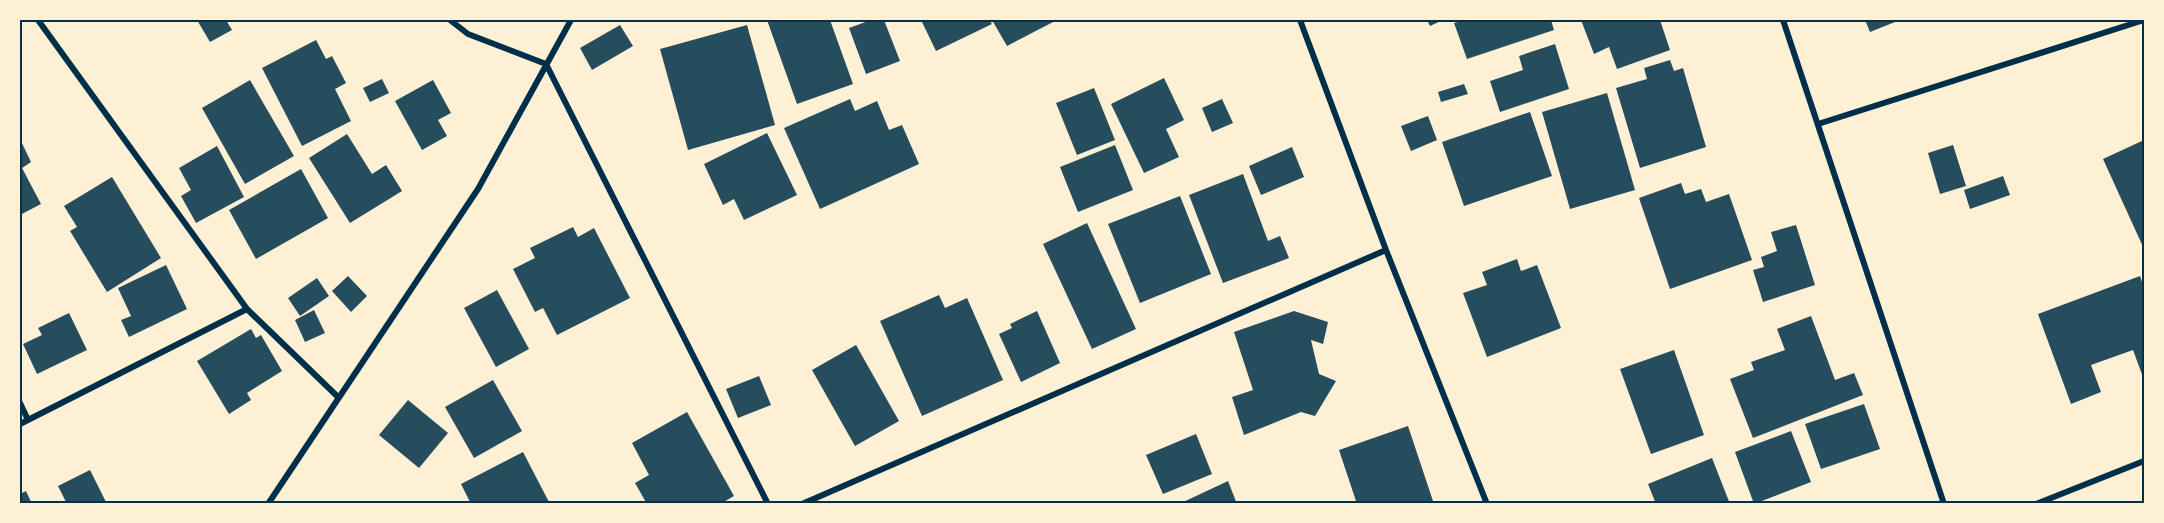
<svg xmlns="http://www.w3.org/2000/svg" width="2164" height="523" font-family="'IBM Plex Sans',sans-serif">
<style>
.building{fill:#264d5e}
.lines{fill:none;stroke-linecap:round;stroke-linejoin:round}
.minor{stroke:#003049;stroke-width:6}
.neatline{fill:none;stroke:#003049;stroke-width:2}
</style>
<rect width="100%" height="100%" fill="#fdf0d5"/>
<!-- building -->
<path class="building" d="M 197,20 L 226,20 L 232,30 L 210,42 Z
M 767,20 L 830,20 L 853,84 L 797,104 Z
M 871,20 L 884,20 L 900,61 L 866,74 L 849,28 Z
M 921,20 L 989,20 L 992,24 L 936,51 Z
M 992,20 L 1057,20 L 1007,46 Z
M 1427,20 L 1443,20 L 1430,26 Z
M 1465,20 L 1551,20 L 1554,30 L 1467,59 L 1454,23 Z
M 1581,20 L 1660,20 L 1670,50 L 1617,69 L 1609,47 L 1594,54 Z
M 1865,20 L 1900,20 L 1870,32 Z
M 620,25 L 633,46 L 592,70 L 580,48 Z
M 747,25 L 775,125 L 688,150 L 660,49 Z
M 316,40 L 326,59 L 332,56 L 346,83 L 335,89 L 351,121 L 302,146 L 262,68 Z
M 1555,44 L 1569,89 L 1500,112 L 1490,81 L 1523,70 L 1519,56 Z
M 1670,60 L 1674,71 L 1683,68 L 1706,147 L 1640,168 L 1616,88 L 1647,79 L 1644,68 Z
M 1164,78 L 1184,120 L 1166,129 L 1179,157 L 1144,173 L 1111,104 Z
M 382,79 L 389,93 L 370,102 L 363,88 Z
M 250,80 L 294,156 L 245,184 L 202,108 Z
M 433,80 L 451,113 L 438,120 L 447,136 L 422,150 L 395,101 Z
M 1464,84 L 1468,94 L 1441,102 L 1438,92 Z
M 1094,88 L 1115,140 L 1077,155 L 1056,103 Z
M 1607,93 L 1635,190 L 1570,209 L 1542,112 Z
M 850,99 L 855,111 L 877,101 L 889,130 L 902,125 L 919,164 L 820,209 L 784,128 Z
M 1222,99 L 1233,123 L 1212,132 L 1202,108 Z
M 1530,112 L 1552,176 L 1464,206 L 1442,142 Z
M 1428,116 L 1437,140 L 1411,151 L 1401,126 Z
M 767,133 L 797,195 L 744,220 L 734,199 L 723,205 L 704,164 Z
M 347,134 L 372,174 L 386,165 L 402,191 L 350,223 L 309,158 Z
M 20,139 L 31,162 L 22,168 L 41,204 L 20,215 Z
M 2144,140 L 2144,249 L 2103,159 Z
M 1115,145 L 1133,190 L 1078,212 L 1060,167 Z
M 1953,145 L 1966,186 L 1940,194 L 1928,153 Z
M 217,146 L 244,197 L 196,223 L 181,196 L 191,190 L 179,168 Z
M 1292,147 L 1304,177 L 1261,195 L 1249,166 Z
M 301,169 L 328,218 L 256,259 L 229,210 Z
M 1243,174 L 1268,241 L 1280,236 L 1289,258 L 1223,283 L 1189,195 Z
M 2003,176 L 2010,195 L 1970,209 L 1964,190 Z
M 112,177 L 161,258 L 107,292 L 70,231 L 77,227 L 64,206 Z
M 1681,183 L 1685,194 L 1701,189 L 1706,202 L 1729,194 L 1752,260 L 1670,289 L 1639,198 Z
M 1180,196 L 1211,274 L 1140,303 L 1108,224 Z
M 1087,223 L 1136,329 L 1092,349 L 1043,244 Z
M 1796,225 L 1815,285 L 1763,302 L 1753,270 L 1764,267 L 1761,257 L 1777,251 L 1771,232 Z
M 573,227 L 578,237 L 594,228 L 630,298 L 557,335 L 543,308 L 535,312 L 513,269 L 535,258 L 530,248 Z
M 1517,259 L 1521,271 L 1537,265 L 1561,328 L 1487,357 L 1463,293 L 1487,285 L 1482,272 Z
M 166,265 L 187,309 L 129,337 L 121,320 L 131,316 L 118,288 Z
M 348,276 L 367,296 L 351,312 L 332,291 Z
M 2140,276 L 2144,288 L 2144,380 L 2133,350 L 2091,365 L 2101,392 L 2071,404 L 2038,314 Z
M 317,278 L 329,296 L 300,316 L 288,298 Z
M 497,290 L 529,349 L 496,367 L 464,308 Z
M 939,295 L 945,308 L 967,298 L 1003,380 L 922,416 L 880,321 Z
M 314,310 L 325,333 L 305,342 L 295,320 Z
M 1037,311 L 1060,363 L 1021,382 L 999,334 L 1012,328 L 1010,324 Z
M 1294,311 L 1328,322 L 1323,344 L 1311,340 L 1319,374 L 1336,381 L 1315,416 L 1301,412 L 1244,435 L 1232,397 L 1253,390 L 1234,332 Z
M 69,313 L 87,350 L 37,374 L 23,344 L 42,335 L 38,328 Z
M 1811,316 L 1835,380 L 1854,373 L 1863,395 L 1753,438 L 1730,379 L 1754,370 L 1751,362 L 1785,350 L 1777,329 Z
M 251,329 L 256,338 L 261,335 L 282,371 L 247,393 L 251,400 L 229,414 L 197,361 Z
M 856,345 L 899,421 L 855,446 L 812,370 Z
M 1674,350 L 1704,435 L 1651,454 L 1620,369 Z
M 759,376 L 771,405 L 738,418 L 726,389 Z
M 493,380 L 522,431 L 474,458 L 445,407 Z
M 408,400 L 448,433 L 419,468 L 379,435 Z
M 1864,404 L 1880,449 L 1821,469 L 1805,424 Z
M 687,412 L 734,496 L 720,504 L 647,504 L 635,483 L 649,475 L 632,443 Z
M 1408,426 L 1434,504 L 1357,504 L 1339,450 Z
M 1791,431 L 1811,482 L 1754,504 L 1735,452 Z
M 1196,434 L 1212,474 L 1163,494 L 1146,455 Z
M 523,452 L 550,504 L 471,504 L 461,484 Z
M 1712,458 L 1730,504 L 1656,504 L 1648,484 Z
M 90,470 L 106,502 L 67,504 L 58,486 Z
M 1228,481 L 1237,504 L 1179,504 Z
M 26,491 L 32,504 L 20,504 L 20,494 Z"/>
<g class="lines">
<!-- minor -->
<path class="minor" d="M 38,20 L 247,309 L 338,397
M 450,20 L 468,34 L 546,64 L 768,504
M 1300,20 L 1386,250 L 1487,504
M 1783,20 L 1944,504
M 1818,124 L 2144,20
M 20,403 L 28,420
M 20,424 L 247,309
M 268,504 L 478,189 L 571,20
M 802,504 L 1386,250
M 2036,504 L 2144,461"/>
</g>
<!-- border -->
<rect width="2164" height="523" fill="none" stroke="#fdf0d5" stroke-width="42"/>
<rect x="21" y="21" width="2122" height="481" class="neatline"/>
</svg>
